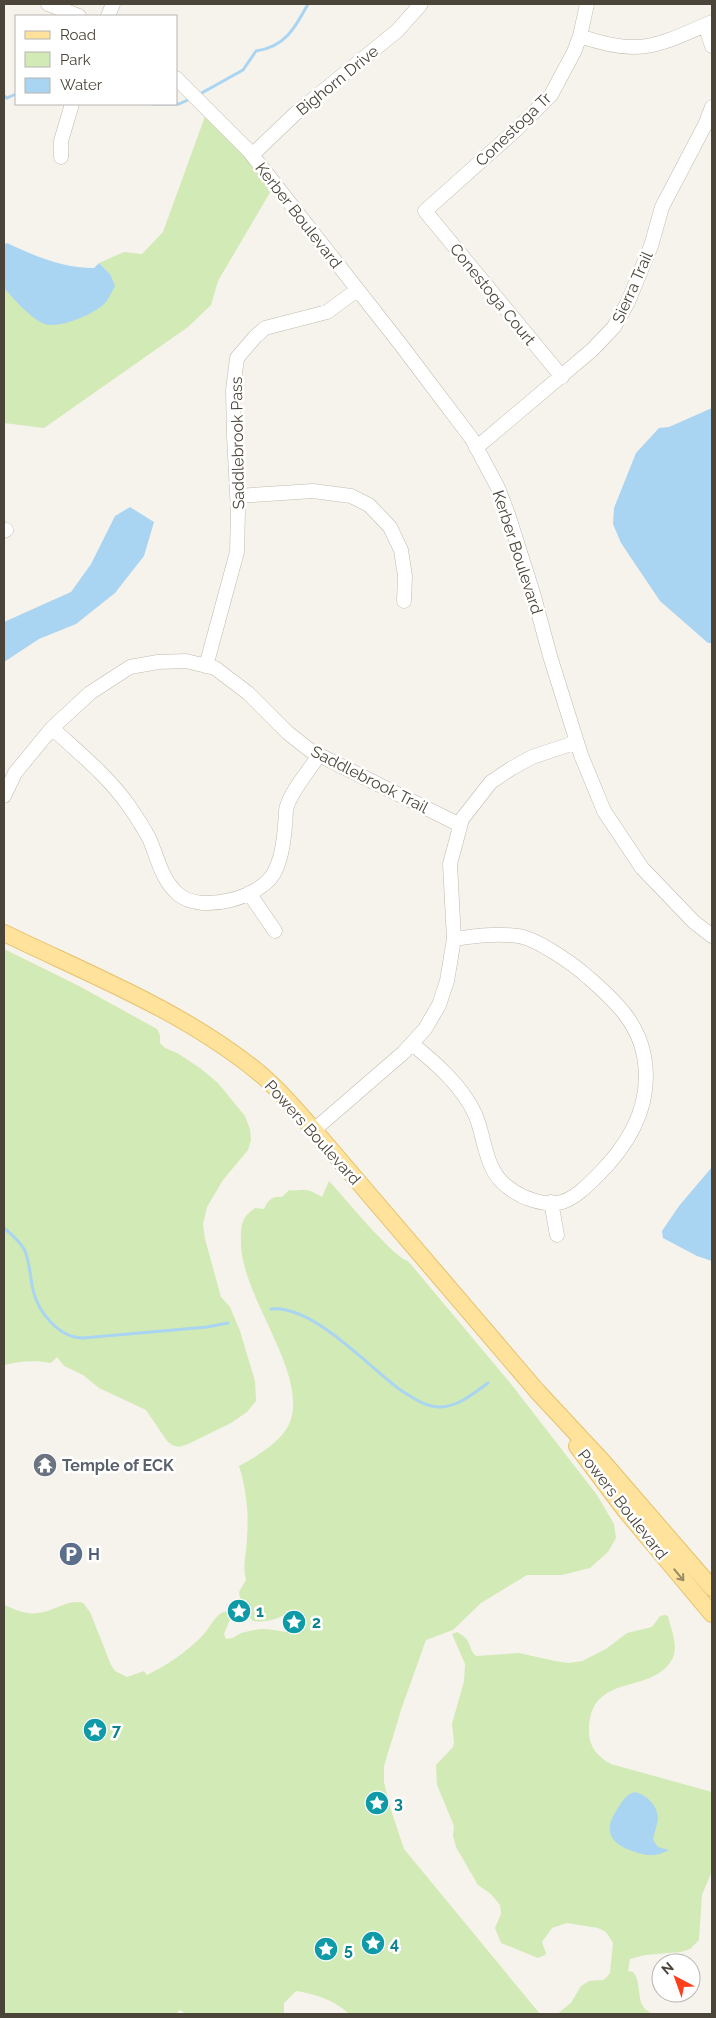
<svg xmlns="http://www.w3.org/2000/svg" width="716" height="2018" font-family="Raleway,sans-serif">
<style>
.green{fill:#d2eab5}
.water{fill:#a9d4f2}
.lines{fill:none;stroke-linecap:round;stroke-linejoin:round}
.stream{stroke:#a9d4f2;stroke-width:3}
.minor-casing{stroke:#c2bbae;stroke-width:15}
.major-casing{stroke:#e6c16a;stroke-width:18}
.minor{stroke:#fff;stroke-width:14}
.major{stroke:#ffe39c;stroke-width:16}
.oneway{stroke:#9c8c66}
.labels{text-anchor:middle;stroke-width:5;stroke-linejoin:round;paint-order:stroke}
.street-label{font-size:16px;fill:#4b4439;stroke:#fff}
.worship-label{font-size:16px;font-weight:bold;fill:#5b616d;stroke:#fff;text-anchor:start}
.service-label{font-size:16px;font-weight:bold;fill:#4e5e75;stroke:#fff;text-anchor:start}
.culture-label{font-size:16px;font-weight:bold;fill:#0d838f;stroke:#fff;text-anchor:start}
</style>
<rect width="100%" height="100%" fill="#f6f3ec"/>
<!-- green -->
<path class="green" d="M 208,108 L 275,184 L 218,281 L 211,305 L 188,327 L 44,428 L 4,423 L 4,288 L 18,303 L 110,274 L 99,263 L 124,252 L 142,254 L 163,232 Z
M 4,949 L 79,986 L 157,1029 L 160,1035 L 160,1043 L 165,1048 L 177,1053 L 200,1068 L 218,1083 L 245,1116 L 250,1129 L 251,1140 L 248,1150 L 223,1180 L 207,1207 L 203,1224 L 205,1239 L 221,1297 L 230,1307 L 240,1331 L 255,1381 L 256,1401 L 247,1412 L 231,1423 L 188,1444 L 179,1447 L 172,1445 L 167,1441 L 146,1410 L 99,1388 L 83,1375 L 64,1366 L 57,1357 L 51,1363 C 35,1360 20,1361 4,1365 Z
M 329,1181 C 343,1196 393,1257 408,1261 L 511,1384 L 597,1495 L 614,1524 L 616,1538 L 608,1552 L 590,1568 L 562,1575 L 527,1575 L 481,1603 L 453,1630 L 426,1640 L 402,1707 L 384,1766 L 384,1782 L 390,1807 L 404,1849 L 540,2014 L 349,2014 C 334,2000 316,1994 296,1991 L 284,2003 L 284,2014 L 186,2014 L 180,2010 L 176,2014 L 4,2014 L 4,1605 C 14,1609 26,1615 38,1613 C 52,1612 70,1598 83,1603 L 90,1612 L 111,1665 L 115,1671 L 127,1677 L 144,1671 L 147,1675 C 167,1665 187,1652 203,1635 C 210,1628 219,1607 230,1612 L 231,1617 L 224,1634 L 226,1639 C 232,1639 236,1636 241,1633 C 248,1631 257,1629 264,1629 C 277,1629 292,1636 302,1628 L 303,1615 C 294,1605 288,1613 278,1618 C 270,1621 261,1622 253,1621 L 242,1609 L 239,1592 L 246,1580 C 242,1564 247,1552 247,1537 C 249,1512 246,1489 239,1466 C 257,1456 282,1442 290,1422 C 308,1373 243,1299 241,1245 C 241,1237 240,1227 244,1219 C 246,1215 251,1211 255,1208 L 264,1209 C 268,1200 272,1196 282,1197 L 289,1190 C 294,1191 297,1190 302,1190 C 309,1189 316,1194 322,1197 Z
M 665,1615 L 668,1616 C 671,1631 680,1647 671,1661 C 650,1695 590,1672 589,1730 C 588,1746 598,1757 611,1764 L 712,1792 L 712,1871 L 702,1895 L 699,1940 L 690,1949 L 681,1952 L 645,1955 L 630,1959 L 628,1971 L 633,1972 C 642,1982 636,1999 645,2009 C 647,2011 650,2012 652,2014 L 557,2014 L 571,2003 L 581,1986 L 589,1981 L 603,1980 L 607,1977 L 610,1973 L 613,1943 L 606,1932 L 598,1928 L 567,1923 L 552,1928 L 542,1942 L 546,1953 L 545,1955 L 538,1958 L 501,1943 L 495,1928 L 501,1914 L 500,1905 L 491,1894 L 478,1885 L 456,1847 L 453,1836 L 454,1826 L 437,1785 L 436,1765 L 453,1747 L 454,1742 L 452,1724 L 464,1681 L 465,1664 L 452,1634 L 457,1632 C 474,1641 466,1646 476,1656 L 519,1653 L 555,1661 L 569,1663 L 582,1661 L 606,1649 L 627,1633 L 652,1627 L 660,1616 Z"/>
<!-- water -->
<path class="water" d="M 7,243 C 35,256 62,268 94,268 L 99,263 L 110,274 L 115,286 C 112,291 109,298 105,303 C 95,314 59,329 45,324 C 31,319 13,298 4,288 L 4,245 Z
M 712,408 L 712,643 L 708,643 L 660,601 L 621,543 L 613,524 L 614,508 L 636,453 L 659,428 L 669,427 Z
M 130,507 L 154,522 L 144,556 L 115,593 L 76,624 L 39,639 L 4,662 L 4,622 L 71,592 L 91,564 L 115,516 Z
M 712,1167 L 712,1261 L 697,1256 L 663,1238 L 662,1231 L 679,1206 Z
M 635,1792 C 647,1795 658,1806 658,1819 C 657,1826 654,1833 653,1840 L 658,1847 L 669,1850 C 657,1857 647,1856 635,1852 C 610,1844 602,1831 618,1808 C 622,1801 627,1794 635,1792 Z"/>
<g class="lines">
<!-- stream -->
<path class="stream" d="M 198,95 L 243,70 L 256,51 C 285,47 295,28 308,4
M 4,96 L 7,98 L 16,94
M 152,104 L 179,104 L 190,99
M 4,1228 C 12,1235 20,1241 25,1251 C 30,1263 30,1277 33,1290 C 38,1312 59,1338 83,1338 L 207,1327 L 228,1323
M 271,1309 C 314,1305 368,1367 402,1391 C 414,1398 426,1408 441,1407 C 459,1406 474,1393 488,1383"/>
<!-- minor casing -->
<g class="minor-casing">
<path id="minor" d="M 48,4 L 79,16
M 108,16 L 113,4
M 705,25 L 712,46
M 580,36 C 639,57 657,46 712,22
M 176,78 L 249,151 L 401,345 L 472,439 L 498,488 L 508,514 L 533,593 L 550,656 L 581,755 L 604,811 L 642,868 L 694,922 L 712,936
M 252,155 L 296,113 L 397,31 L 421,4
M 61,157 L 61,141 L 72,104
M 562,377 L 425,211 L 517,129 L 551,95 L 574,52 L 580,36 L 587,4
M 476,448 L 592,350 L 614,327 L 628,302 L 651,246 L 662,207 L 705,125 L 712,107
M 237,496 L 313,491 L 351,496 L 369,505 L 390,527 L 401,550 L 405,576 L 404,601
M 4,531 L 6,530
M 206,666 L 237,552 L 238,510 L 234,436 L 233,390 L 237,358 L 255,337 L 265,328 L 327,312 L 357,290
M 52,728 C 78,752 108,776 129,806 C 136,816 143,827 149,838 C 158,858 161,879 178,894 C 201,914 260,898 274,873 C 281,860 284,840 285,825 C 286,819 285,812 287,806 C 293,788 309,771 319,755
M 4,796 L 15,773 L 52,728 L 90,693 L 130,667 L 158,662 L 186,661 L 215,668 L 248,693 L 288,733 L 311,751 L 460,825
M 249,893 L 275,931
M 412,1044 C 436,1063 462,1086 475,1114 C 486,1139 484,1171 509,1188 C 522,1198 546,1207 562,1202 C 575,1198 587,1186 596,1177 C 629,1145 653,1104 644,1056 C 638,1022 614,1000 589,978 C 575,965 536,938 518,936 C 496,933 475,936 454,939
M 314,1130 L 403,1053 L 425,1029 L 439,1005 L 447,981 L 454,939 L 450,864 L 462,819 L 491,782 L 512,768 L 532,757 L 577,742
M 551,1202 L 557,1235"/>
</g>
<!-- major casing -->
<g class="major-casing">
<path id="major" d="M 4,933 C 91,975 183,1011 258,1072 C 279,1089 296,1110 314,1130 L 537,1391 L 603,1462 L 712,1588
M 577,1446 L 625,1510 L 712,1614"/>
</g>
<!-- minor -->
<use href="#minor" class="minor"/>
<!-- major -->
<use href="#major" class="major"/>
</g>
<!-- one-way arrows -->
<defs><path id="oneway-shaft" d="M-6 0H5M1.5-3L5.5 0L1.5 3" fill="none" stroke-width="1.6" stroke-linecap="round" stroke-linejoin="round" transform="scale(1.25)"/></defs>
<use class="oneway" href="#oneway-shaft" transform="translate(679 1575) rotate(50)"/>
<!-- icons -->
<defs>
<g id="temple-disc" transform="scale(1.25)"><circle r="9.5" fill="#6b7280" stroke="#fff"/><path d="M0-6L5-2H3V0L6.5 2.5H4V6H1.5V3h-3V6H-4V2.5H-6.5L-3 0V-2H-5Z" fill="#fff"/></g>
<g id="parking-disc" transform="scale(1.25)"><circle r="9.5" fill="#5c6f8a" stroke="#fff"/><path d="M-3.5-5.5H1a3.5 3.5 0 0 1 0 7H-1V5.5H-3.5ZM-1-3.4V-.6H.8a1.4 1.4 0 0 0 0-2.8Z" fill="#fff"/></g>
<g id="sight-disc" transform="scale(1.25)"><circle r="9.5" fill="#0f9aa8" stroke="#fff"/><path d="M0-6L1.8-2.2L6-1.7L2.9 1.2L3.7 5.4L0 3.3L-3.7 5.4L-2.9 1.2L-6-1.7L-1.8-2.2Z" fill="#fff"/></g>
</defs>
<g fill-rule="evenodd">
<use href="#temple-disc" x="45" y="1465"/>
<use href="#parking-disc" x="71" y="1554"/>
<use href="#sight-disc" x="239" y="1611"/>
<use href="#sight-disc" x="294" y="1622"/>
<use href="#sight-disc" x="95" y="1730"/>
<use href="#sight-disc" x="377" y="1803"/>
<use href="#sight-disc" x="373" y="1943"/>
<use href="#sight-disc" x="326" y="1949"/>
</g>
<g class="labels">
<!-- street labels -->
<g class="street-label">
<text transform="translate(337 80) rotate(-39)" y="6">Bighorn Drive</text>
<text transform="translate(513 129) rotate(-44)" y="6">Conestoga Tr</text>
<text transform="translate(299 215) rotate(52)" y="6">Kerber Boulevard</text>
<text transform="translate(632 287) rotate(-66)" y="6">Sierra Trail</text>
<text transform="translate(493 294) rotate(51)" y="6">Conestoga Court</text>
<text transform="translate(237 443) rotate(-91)" y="6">Saddlebrook Pass</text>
<text transform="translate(518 552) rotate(72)" y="6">Kerber Boulevard</text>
<text transform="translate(370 779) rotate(27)" y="6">Saddlebrook Trail</text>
<text transform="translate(313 1132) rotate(48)" y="6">Powers Boulevard</text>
<text transform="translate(623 1504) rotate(52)" y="6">Powers Boulevard</text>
</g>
<!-- worship labels -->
<g class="worship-label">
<text x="62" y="1471">Temple of ECK</text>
</g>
<!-- service labels -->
<g class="service-label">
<text x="88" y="1560">H</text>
</g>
<!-- culture labels -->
<g class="culture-label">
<text x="256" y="1617">1</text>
<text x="312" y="1628">2</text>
<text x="112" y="1736">7</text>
<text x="394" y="1809">3</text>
<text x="390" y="1949">4</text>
<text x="344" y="1955">5</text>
</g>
</g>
<!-- border -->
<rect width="716" height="2018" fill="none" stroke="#4b4439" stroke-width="10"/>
<!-- legend -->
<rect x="15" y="15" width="162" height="90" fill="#ffffff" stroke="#b7b4b0"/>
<rect x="25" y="31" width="25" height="8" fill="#ffe39c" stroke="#b7b4b0"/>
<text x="60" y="40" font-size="15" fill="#4b4439">Road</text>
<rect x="25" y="52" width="25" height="15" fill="#d2eab5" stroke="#b7b4b0"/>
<text x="60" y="65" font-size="15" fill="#4b4439">Park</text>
<rect x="25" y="78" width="25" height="15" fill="#a9d4f2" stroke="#b7b4b0"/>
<text x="60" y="90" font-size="15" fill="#4b4439">Water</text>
<!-- north arrow -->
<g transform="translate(676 1978) rotate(319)"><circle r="24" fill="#ffffff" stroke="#b7b4b0"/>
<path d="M0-4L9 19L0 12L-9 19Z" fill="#fc3f1d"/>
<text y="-8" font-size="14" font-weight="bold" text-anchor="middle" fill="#4b4439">N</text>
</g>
</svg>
